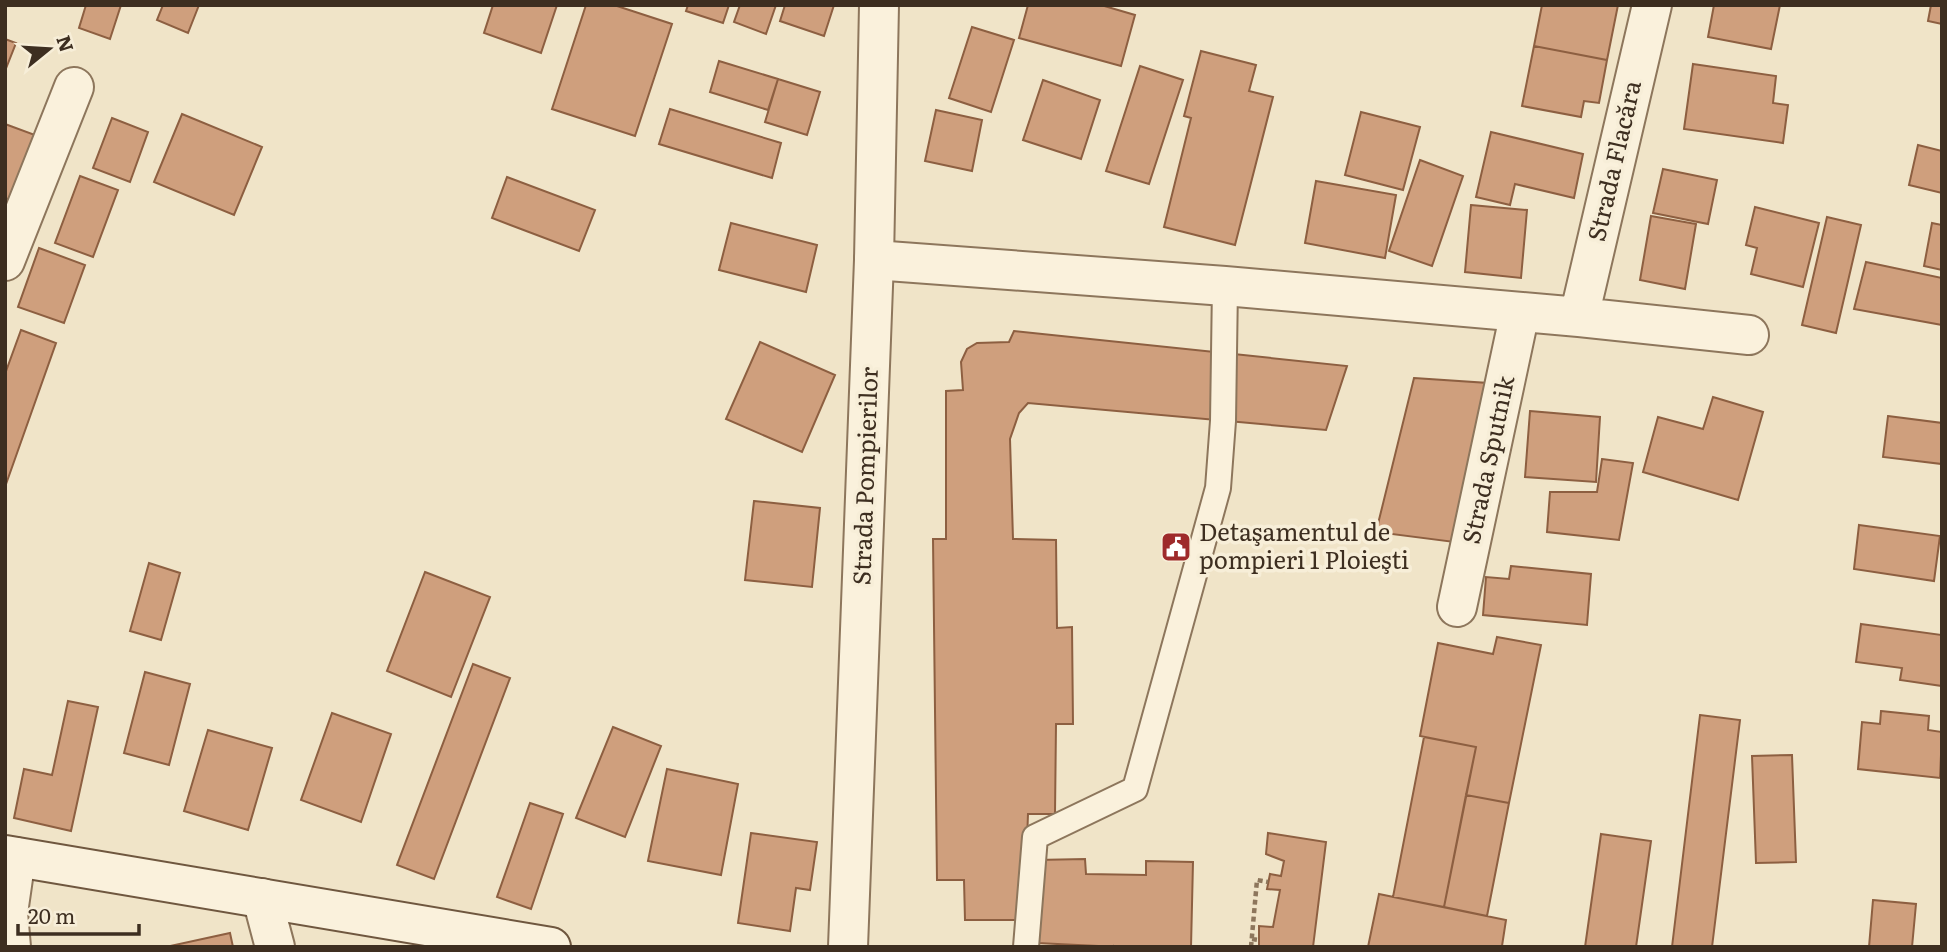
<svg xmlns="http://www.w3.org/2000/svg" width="1947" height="952" font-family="Literata,serif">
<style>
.building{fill:#cf9f7d;stroke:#8d5f41;stroke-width:2}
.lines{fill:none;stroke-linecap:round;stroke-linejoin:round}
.service-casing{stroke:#8d765c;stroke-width:28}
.minor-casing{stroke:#8d765c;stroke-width:42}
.tertiary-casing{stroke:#8d765c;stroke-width:42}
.secondary-casing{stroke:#6f573f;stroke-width:42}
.path{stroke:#8d765c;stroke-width:4.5;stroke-dasharray:5 3.5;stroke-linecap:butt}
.service{stroke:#faf1dc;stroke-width:24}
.minor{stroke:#faf1dc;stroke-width:38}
.tertiary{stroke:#faf1dc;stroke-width:38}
.secondary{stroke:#faf1dc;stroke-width:38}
.labels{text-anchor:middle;stroke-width:7;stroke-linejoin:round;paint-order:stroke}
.street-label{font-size:24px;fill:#3d2e20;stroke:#f7eed8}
.poi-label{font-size:24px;fill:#3d2e20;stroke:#f7eed8;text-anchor:start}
</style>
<rect width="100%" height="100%" fill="#f0e4c8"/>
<!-- building -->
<path class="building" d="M 86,5 L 121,5 L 110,39 L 79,28 Z
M 163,5 L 199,5 L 188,33 L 157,20 Z
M 493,5 L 557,5 L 541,53 L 484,33 Z
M 586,5 L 614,5 L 672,24 L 635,136 L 552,109 Z
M 688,5 L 729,5 L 723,23 L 686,11 Z
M 740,5 L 776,5 L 766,34 L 734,22 Z
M 785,5 L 834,5 L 824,36 L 780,21 Z
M 1028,5 L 1101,5 L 1135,15 L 1121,66 L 1019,38 Z
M 1542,5 L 1618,5 L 1607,60 L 1534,46 Z
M 1714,5 L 1780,5 L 1771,49 L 1708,37 Z
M 1931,5 L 1942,5 L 1942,24 L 1928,21 Z
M 972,27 L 1014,40 L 991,112 L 949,98 Z
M 5,39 L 16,43 L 5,71 Z
M 1534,46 L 1607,60 L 1599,103 L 1584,101 L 1581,117 L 1522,106 Z
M 1201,51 L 1256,65 L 1249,91 L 1273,97 L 1235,245 L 1164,227 L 1191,118 L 1184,116 Z
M 719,61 L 778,79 L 768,110 L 710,92 Z
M 1693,64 L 1776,76 L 1773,103 L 1788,105 L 1783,143 L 1684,129 Z
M 1140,66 L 1183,80 L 1149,184 L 1106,171 Z
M 778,79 L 820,92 L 807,135 L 765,122 Z
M 1043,80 L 1100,100 L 1081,159 L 1023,140 Z
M 670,109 L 781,143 L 772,178 L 659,144 Z
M 936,110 L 982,120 L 972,171 L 925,161 Z
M 1361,112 L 1420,127 L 1403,190 L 1345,175 Z
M 182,114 L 262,147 L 234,215 L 154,182 Z
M 112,118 L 148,132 L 130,182 L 93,168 Z
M 5,124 L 35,135 L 10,200 L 5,198 Z
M 1491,132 L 1583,154 L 1574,198 L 1515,184 L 1510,205 L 1476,197 Z
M 1918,145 L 1942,151 L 1942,193 L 1909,185 Z
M 1420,160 L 1463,176 L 1432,266 L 1389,251 Z
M 1663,169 L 1717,180 L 1708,224 L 1653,213 Z
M 80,176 L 118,190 L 93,257 L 55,243 Z
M 507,177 L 595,210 L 579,251 L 492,218 Z
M 1316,181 L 1396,195 L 1385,258 L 1305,243 Z
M 1471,205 L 1527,210 L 1521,278 L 1465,272 Z
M 1755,207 L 1819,223 L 1803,287 L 1751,274 L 1757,248 L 1746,245 Z
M 1651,216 L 1696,224 L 1685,289 L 1640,280 Z
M 1827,217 L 1861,225 L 1836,333 L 1802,325 Z
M 731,223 L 817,245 L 806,292 L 719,270 Z
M 1932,223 L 1942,225 L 1942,270 L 1924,266 Z
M 39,248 L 85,265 L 64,323 L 18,307 Z
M 1866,262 L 1942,278 L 1942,325 L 1854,309 Z
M 21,330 L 56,343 L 5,487 L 5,374 Z
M 1014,331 L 1347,366 L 1326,430 L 1028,403 L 1019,413 L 1010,439 L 1013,539 L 1056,540 L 1057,628 L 1072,627 L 1073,724 L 1056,724 L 1055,814 L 1028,814 L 1024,920 L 965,920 L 964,880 L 937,880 L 933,539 L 946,539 L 946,391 L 963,390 L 961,362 L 967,349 L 977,343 L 1009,342 Z
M 760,342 L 835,375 L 802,452 L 726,419 Z
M 1414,378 L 1488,383 L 1454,542 L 1376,532 Z
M 1713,397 L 1763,412 L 1738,500 L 1643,472 L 1658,417 L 1703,429 Z
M 1530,411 L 1600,417 L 1596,482 L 1525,477 Z
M 1888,416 L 1942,423 L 1942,464 L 1883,457 Z
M 1602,459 L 1633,463 L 1619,540 L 1547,532 L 1550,492 L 1597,492 Z
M 754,501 L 820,508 L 812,587 L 745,580 Z
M 1859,525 L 1940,536 L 1934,581 L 1854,569 Z
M 149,563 L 180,573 L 161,640 L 130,631 Z
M 1511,566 L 1591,574 L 1587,625 L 1483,615 L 1486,577 L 1509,579 Z
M 425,572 L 490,597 L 451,697 L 387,671 Z
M 1861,624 L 1942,635 L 1942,686 L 1900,680 L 1902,668 L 1856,662 Z
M 1497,637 L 1541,645 L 1509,803 L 1466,795 L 1476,747 L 1420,736 L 1438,643 L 1493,654 Z
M 473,664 L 510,678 L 434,879 L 397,865 Z
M 145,672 L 190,684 L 169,765 L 124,753 Z
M 68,701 L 98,707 L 71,831 L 14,818 L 24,769 L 52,775 Z
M 1881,711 L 1929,716 L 1928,730 L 1942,732 L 1940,778 L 1858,769 L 1862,722 L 1880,724 Z
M 332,713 L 391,734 L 361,822 L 301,800 Z
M 1700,715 L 1740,720 L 1712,947 L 1672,947 Z
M 613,727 L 661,746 L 625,837 L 576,818 Z
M 208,730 L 272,748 L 248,830 L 184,811 Z
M 1424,737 L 1476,747 L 1444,907 L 1393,897 Z
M 1792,755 L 1796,862 L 1756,863 L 1752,756 Z
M 667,769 L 738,784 L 721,875 L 648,861 Z
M 1466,795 L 1509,803 L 1487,916 L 1444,907 Z
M 530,803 L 563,814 L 531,909 L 497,897 Z
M 751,833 L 817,842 L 810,890 L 796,888 L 790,931 L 738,923 Z
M 1268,833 L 1326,842 L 1313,947 L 1259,947 L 1259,926 L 1273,927 L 1280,890 L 1267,889 L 1270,874 L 1281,876 L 1284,861 L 1266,854 Z
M 1601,834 L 1651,841 L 1636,947 L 1585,947 Z
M 1085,859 L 1086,874 L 1146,875 L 1146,861 L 1193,862 L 1191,947 L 1119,947 L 1037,943 L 1036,860 Z
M 1379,894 L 1506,920 L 1502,946 L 1368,947 Z
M 1873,900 L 1916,904 L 1912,947 L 1869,947 Z
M 230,933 L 233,947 L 170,947 L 170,946 Z"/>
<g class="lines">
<!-- service casing -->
<g class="service-casing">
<path id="service" d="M 1026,947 L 1035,837 L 1135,789 L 1218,488 L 1223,421 L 1225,286"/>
</g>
<!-- minor casing -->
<g class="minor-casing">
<path id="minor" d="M 874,260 L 1225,286 L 1579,317 L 1749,335
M 5,261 L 74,87
M 1579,317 L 1652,5
M 1457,607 L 1520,312
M 262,898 L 275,947
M 11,947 L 8,913 L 16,857"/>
</g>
<!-- tertiary casing -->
<g class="tertiary-casing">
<path id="tertiary" d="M 848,947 L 874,260 L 879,5"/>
</g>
<!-- secondary casing -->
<g class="secondary-casing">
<path id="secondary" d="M 5,855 L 551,947"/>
</g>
<!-- path -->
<path class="path" d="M 1252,939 L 1259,940
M 1113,947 L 1114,947
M 1251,947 L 1257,880 L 1268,882"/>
<!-- service -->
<use href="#service" class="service"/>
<!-- minor -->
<use href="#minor" class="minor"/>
<!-- tertiary -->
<use href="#tertiary" class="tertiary"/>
<!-- secondary -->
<use href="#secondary" class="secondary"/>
</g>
<!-- icons -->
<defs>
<g id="civic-square" transform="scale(1.575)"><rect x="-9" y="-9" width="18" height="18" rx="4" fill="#9e2a2b" stroke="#f7eed8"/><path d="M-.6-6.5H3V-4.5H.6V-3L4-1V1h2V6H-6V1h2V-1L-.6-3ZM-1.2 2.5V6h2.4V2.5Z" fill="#fff"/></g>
</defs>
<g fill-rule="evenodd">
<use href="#civic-square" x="1176" y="547"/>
</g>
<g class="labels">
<!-- street labels -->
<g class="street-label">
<text transform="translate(1615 161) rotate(-77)" y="8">Strada Flacăra</text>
<text transform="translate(1489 460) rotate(-78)" y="8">Strada Sputnik</text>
<text transform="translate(866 476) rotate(-88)" y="8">Strada Pompierilor</text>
</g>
<!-- poi labels -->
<g class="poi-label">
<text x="1199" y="541">Detaşamentul de<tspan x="1199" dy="28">pompieri 1 Ploieşti</tspan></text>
</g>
</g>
<!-- border -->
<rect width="1947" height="952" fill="none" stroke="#3d2e20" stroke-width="14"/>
<!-- north arrow -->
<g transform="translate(49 49) rotate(72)" stroke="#f7eed8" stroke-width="5" paint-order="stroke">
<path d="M0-5L12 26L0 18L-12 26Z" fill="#3d2e20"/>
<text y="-10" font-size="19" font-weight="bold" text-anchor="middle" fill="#3d2e20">N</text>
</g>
<!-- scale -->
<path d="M18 924v10h121v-10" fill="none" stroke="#3d2e20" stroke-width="3.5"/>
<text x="28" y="924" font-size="21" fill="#3d2e20" stroke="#f7eed8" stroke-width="5" paint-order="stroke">20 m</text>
</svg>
